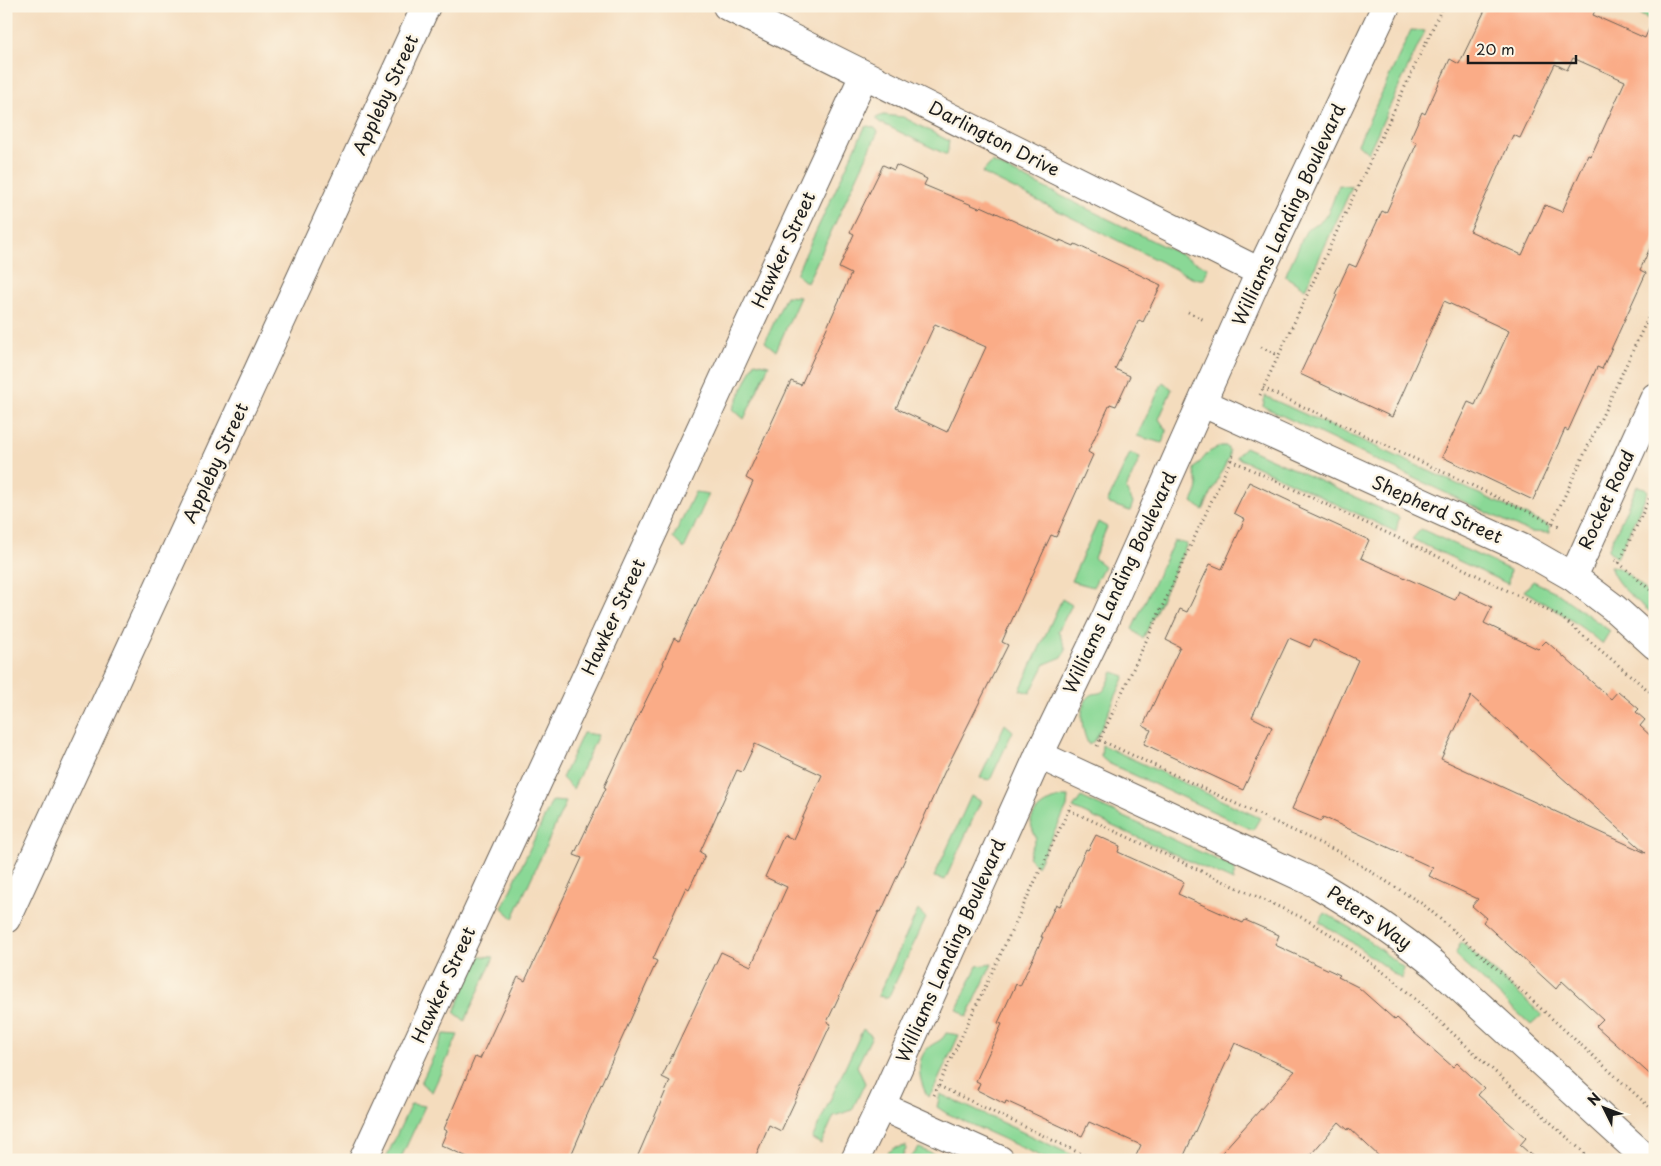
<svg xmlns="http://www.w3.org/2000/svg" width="1661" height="1166" font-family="'Playpen Sans',sans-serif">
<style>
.green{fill:#8ad896;stroke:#537a59}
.building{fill:#faac87;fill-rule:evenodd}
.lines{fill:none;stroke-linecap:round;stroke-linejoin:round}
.street-casing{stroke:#685f54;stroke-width:30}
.secondary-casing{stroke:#685f54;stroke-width:30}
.path{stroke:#685f54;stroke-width:3;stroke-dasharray:1 4;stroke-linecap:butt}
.street{stroke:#fff;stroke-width:28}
.secondary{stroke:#fff;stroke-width:28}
.labels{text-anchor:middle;stroke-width:5;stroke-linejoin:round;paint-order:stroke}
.street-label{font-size:18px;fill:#1c1c1c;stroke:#fcf5e5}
</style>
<rect width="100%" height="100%" fill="#fcf5e5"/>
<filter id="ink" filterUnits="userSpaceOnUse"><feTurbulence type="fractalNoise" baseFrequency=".02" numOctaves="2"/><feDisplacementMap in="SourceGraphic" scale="10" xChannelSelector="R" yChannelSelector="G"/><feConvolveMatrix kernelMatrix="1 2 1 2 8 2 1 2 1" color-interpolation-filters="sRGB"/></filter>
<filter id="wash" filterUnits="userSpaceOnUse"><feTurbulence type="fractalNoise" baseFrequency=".0096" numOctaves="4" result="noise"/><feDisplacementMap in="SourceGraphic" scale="20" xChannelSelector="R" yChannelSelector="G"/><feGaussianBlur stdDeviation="1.12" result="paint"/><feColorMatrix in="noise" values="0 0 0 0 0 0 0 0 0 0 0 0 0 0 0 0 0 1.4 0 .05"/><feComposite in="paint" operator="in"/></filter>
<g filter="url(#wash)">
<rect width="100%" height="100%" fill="#f4dcbd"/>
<!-- green -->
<path class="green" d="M 1623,6 L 1655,6 L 1655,22 Z
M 1411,30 L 1425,31 L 1368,153 L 1358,144 Z
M 883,115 L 903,117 L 949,141 L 947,155 L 879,122 L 876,118 Z
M 868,126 L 875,128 L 878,132 L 807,283 L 796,274 L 865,127 Z
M 992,162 L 1208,268 L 1204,279 L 1195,279 L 982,173 Z
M 1339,185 L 1352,187 L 1305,289 L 1285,276 L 1306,231 C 1310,226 1315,225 1320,222 C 1330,215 1334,196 1339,185 Z
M 786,296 L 800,297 L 776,351 L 765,342 Z
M 755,362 L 769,365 L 744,419 L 733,409 Z
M 1163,382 L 1172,389 L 1159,419 L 1167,431 L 1162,443 L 1137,436 Z
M 1265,396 L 1549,526 L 1550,533 L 1530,532 L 1522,529 L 1268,409 L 1263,406 Z
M 1221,446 L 1226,446 L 1229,450 L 1229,457 L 1203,510 L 1192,502 C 1194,497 1198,491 1198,485 C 1197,479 1194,476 1194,469 L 1209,452 Z
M 1245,447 L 1399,517 L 1396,532 L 1236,457 Z
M 1130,453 L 1140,458 L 1126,489 L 1133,503 L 1130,511 L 1107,503 Z
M 1637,486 L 1645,488 L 1648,491 L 1617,558 L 1608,550 Z
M 695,492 L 709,494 L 684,549 L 673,538 Z
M 1098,522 L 1107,527 L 1094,558 L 1104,566 L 1093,587 L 1071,581 Z
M 1421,529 L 1510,570 L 1508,584 L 1412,539 Z
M 1174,541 L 1187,544 L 1143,639 L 1132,629 Z
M 1610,566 C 1624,566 1644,589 1655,599 L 1655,616 C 1638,601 1616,587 1610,566 Z
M 1533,581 L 1556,592 L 1610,631 L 1602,644 C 1578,623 1552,607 1524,591 Z
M 1062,599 L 1072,605 L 1058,631 L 1066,649 L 1062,657 L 1045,664 L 1030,693 L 1020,690 Z
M 1113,672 L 1125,676 L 1096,739 L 1089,745 C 1082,733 1077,706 1090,696 C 1094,692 1100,695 1104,690 C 1108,685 1110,677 1113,672 Z
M 1005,724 L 1013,731 L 990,780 L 980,778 Z
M 583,733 L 598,735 L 573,789 L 562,778 Z
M 1102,745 L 1260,818 L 1253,830 L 1108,763 L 1101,757 Z
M 971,796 L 981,801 L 945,880 L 934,877 Z
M 1062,797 L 1068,797 L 1067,807 L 1037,866 L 1028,857 L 1036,838 C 1034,833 1031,827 1031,822 C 1033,808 1051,800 1062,797 Z
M 1081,797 L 1235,868 L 1233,881 L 1073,808 Z
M 552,801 L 566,802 L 513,918 L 502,908 Z
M 918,910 L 926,918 L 888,998 L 878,996 Z
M 1325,913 L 1360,934 L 1404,968 L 1401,979 L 1350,941 L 1319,922 Z
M 1461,942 L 1542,1015 L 1531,1025 L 1455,955 Z
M 480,956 L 494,957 L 465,1021 L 454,1012 Z
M 992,964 L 967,1017 L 957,1009 L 977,966 Z
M 863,1029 L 872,1036 L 857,1066 L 865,1083 L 852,1110 L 834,1116 L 821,1144 L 812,1139 Z
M 946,1033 L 959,1035 L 933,1091 L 928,1097 C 920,1084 914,1061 928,1048 C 934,1042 942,1042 946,1033 Z
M 444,1034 L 458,1035 L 432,1092 L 421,1083 Z
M 940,1094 L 1083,1160 L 1049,1160 L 946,1113 L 937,1107 Z
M 411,1104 L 425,1106 L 400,1160 L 385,1160 Z
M 906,1146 L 906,1149 L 901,1160 L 876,1160 L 895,1148 Z
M 919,1148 L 948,1160 L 918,1160 L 911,1157 Z"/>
<g id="blocks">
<!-- building -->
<path class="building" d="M 1487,6 L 1597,6 L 1593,15 L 1645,38 L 1655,15 L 1655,237 L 1640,270 L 1646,273 L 1602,369 L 1597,367 L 1568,431 L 1565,429 L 1533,500 L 1442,457 L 1468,402 L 1475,405 L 1509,331 L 1444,301 L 1392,417 L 1300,374 L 1337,295 L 1335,294 L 1349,264 L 1356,267 L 1382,211 L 1386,213 L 1417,143 L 1410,139 L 1422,112 L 1425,114 L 1450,59 L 1459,64 ZM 1573,58 L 1625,81 L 1591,156 L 1588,155 L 1562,212 L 1545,205 L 1522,255 L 1470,231 L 1513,135 L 1520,138 L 1555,64 L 1567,70 Z
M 883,165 L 894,170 L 896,165 L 927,179 L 924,185 L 979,208 L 981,206 L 1060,242 L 1060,240 L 1074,246 L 1075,244 L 1161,285 L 1143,322 L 1139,320 L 1115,369 L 1130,376 L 1116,406 L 1110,404 L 1088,452 L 1093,455 L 1056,537 L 1051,535 L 1005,635 L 1002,642 L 1008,645 L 944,773 L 881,912 L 879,911 L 827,1022 L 831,1024 L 781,1131 L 769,1125 L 754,1160 L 636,1160 L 670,1081 L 662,1077 L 721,952 L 751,966 L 787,887 L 765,877 L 784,835 L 793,839 L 822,775 L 755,744 L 742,772 L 737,770 L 700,852 L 705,855 L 689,889 L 686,887 L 653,959 L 657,961 L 584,1122 L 585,1123 L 569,1160 L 474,1160 L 441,1145 L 447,1131 L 444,1129 L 475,1057 L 480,1059 L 518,977 L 525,981 L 576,871 L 582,858 L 574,855 L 606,788 L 604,787 L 621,751 L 664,664 L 663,663 L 674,638 L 679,641 L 753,482 L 746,478 L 791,381 L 801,385 L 851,274 L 839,268 L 854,234 L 850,232 ZM 935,324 L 986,347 L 947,432 L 896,408 Z
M 1249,482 L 1300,506 L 1299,508 L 1369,540 L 1361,558 L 1455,600 L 1459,591 L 1492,607 L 1484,623 L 1538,649 L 1546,641 L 1611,699 L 1618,691 L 1639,709 L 1636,712 L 1645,720 L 1640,726 L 1655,740 L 1655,1079 L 1596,1026 L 1603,1019 L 1562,981 L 1556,989 L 1483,922 L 1486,918 L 1472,906 L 1478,899 L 1429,876 L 1433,868 L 1323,817 L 1321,821 L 1292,809 L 1358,660 L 1314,639 L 1310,647 L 1289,638 L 1252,717 L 1272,727 L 1243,790 L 1144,744 L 1151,730 L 1143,726 L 1180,647 L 1166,640 L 1180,609 L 1187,612 L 1210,564 L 1222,569 L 1245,519 L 1234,513 ZM 1471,696 L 1646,853 L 1441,759 Z
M 1096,835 L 1120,846 L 1118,852 L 1184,882 L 1178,894 L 1243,923 L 1245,920 L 1279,935 L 1275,945 L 1340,975 L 1338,977 L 1358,987 L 1395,1020 L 1397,1018 L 1453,1067 L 1457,1063 L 1484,1088 L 1478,1095 L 1526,1138 L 1520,1145 L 1537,1160 L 1383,1160 L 1349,1128 L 1348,1130 L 1339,1122 L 1306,1160 L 1215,1160 L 1295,1071 L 1235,1043 L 1182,1160 L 1134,1160 L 1141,1145 L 1089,1122 L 1082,1136 L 1006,1101 L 1005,1104 L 977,1090 L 980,1083 L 976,1081 L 1002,1024 L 998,1023 L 1016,984 L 1020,986 L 1043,937 L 1041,937 L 1056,904 L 1060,906 L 1086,849 L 1088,850 Z"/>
</g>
</g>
<g filter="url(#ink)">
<use href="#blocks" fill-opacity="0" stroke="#685f54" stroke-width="1"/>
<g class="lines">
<!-- street casing -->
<g class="street-casing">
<path id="street" d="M 727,6 L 1260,272
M 1203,403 L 1524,549 L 1573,577 L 1614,608 L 1655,645
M 1573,577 L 1655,397
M 1039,755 L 1317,884 C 1358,908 1397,934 1434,964 L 1648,1160
M 6,919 L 426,6
M 881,1106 L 1000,1160
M 363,1160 L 864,75"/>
</g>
<!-- secondary casing -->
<g class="secondary-casing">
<path id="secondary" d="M 855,1160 L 881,1106 L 1039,755 L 1105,619 L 1260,272 L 1386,6"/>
</g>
<!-- path -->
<path class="path" d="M 1188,312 L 1204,320
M 1261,347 L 1278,355
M 1263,388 L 1561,527
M 1260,395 L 1443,6
M 1231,460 L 1458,566 L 1561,617 L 1655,696
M 1552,523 L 1655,303
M 1615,560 L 1619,563 L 1655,487
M 1619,563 L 1655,594
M 1100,740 L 1341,853 L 1424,905 L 1495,967 L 1655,1112
M 1097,746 L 1234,453
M 1069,810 L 1277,906 L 1305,919 L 1338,939 L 1394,980 L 1592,1160
M 939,1086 L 1094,1160
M 934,1095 L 1071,805"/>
<!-- street -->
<use href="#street" class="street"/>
<!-- secondary -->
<use href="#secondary" class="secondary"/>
</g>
</g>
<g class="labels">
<!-- street labels -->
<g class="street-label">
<text transform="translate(386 95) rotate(-65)" y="6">Appleby Street</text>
<text transform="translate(994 139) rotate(27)" y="6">Darlington Drive</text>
<text transform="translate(1289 215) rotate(-65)" y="6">Williams Landing Boulevard</text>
<text transform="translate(784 250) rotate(-65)" y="6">Hawker Street</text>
<text transform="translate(216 463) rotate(-65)" y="6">Appleby Street</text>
<text transform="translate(1607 500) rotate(-65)" y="6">Rocket Road</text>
<text transform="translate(1437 510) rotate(24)" y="6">Shepherd Street</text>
<text transform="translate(1120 583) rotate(-65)" y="6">Williams Landing Boulevard</text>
<text transform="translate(614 617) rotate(-65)" y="6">Hawker Street</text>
<text transform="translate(1369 918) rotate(34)" y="6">Peters Way</text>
<text transform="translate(951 951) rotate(-66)" y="6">Williams Landing Boulevard</text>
<text transform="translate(444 985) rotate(-65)" y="6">Hawker Street</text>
</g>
</g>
<!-- margin -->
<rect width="1661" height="1166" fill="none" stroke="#fcf5e5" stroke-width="25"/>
<!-- north arrow -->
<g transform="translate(1604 1108) rotate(312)" stroke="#fcf5e5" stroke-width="4" paint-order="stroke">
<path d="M0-4L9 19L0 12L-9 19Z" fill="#1c1c1c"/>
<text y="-8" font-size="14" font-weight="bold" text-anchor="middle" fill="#1c1c1c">N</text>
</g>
<!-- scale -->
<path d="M1468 55v8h108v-8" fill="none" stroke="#1c1c1c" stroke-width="2.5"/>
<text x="1476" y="55" font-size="15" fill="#1c1c1c" stroke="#fcf5e5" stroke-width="4" paint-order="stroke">20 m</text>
</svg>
